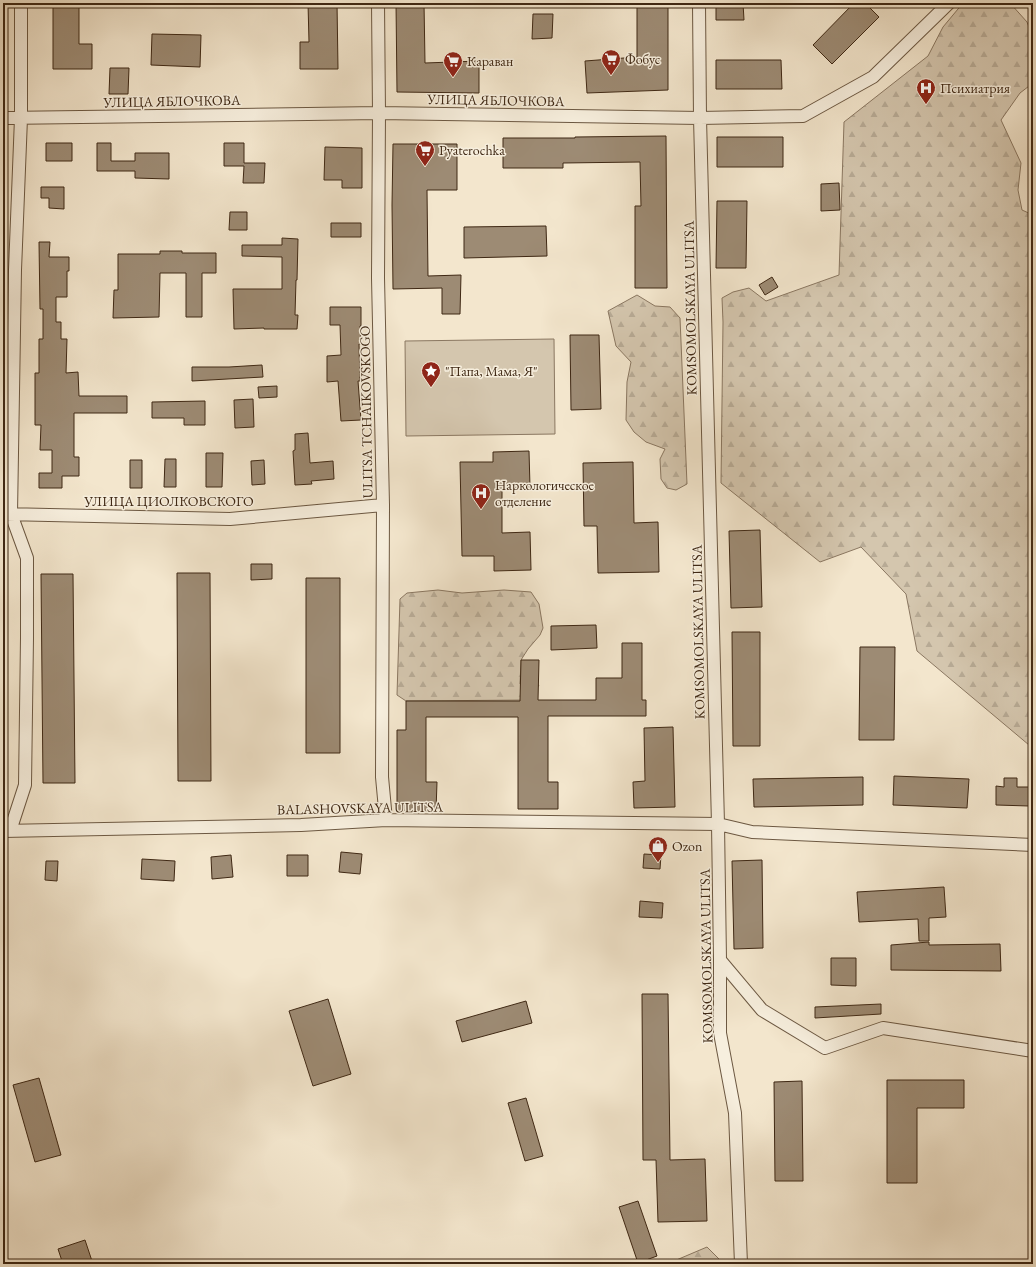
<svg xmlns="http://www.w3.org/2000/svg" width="1036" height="1267" font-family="'EB Garamond',serif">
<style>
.forest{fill:url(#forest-firs);stroke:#8a7761}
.green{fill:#d4c6ae;stroke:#8a7761}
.building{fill:#9d8b74;stroke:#3f2814}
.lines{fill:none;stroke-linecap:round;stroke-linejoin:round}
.street-casing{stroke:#6c5842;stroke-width:14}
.street{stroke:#f7efde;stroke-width:12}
.labels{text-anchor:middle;stroke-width:3;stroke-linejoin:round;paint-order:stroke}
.poi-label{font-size:14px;fill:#3f2814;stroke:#f7efde;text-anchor:start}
.street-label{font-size:14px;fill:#3f2814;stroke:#f7efde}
</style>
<defs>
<pattern id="forest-firs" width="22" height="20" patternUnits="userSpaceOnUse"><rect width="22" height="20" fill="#d4c6ae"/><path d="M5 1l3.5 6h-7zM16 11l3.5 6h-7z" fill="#b7aa95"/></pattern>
</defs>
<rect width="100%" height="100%" fill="#f3e6cd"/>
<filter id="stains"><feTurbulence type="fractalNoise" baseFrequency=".005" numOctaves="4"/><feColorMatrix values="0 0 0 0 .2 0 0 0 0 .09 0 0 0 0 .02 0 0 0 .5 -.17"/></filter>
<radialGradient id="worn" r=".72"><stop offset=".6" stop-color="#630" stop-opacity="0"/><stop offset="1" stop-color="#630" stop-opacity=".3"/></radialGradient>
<!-- forest -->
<path class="forest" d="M 963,3 L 1010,3 L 1027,22 L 1033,37 L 1033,83 L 1020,93 L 1001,120 L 1021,163 L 1018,190 L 1022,210 L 1033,215 L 1033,750 L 1029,745 L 917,651 L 906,594 L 861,547 L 820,562 L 721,483 L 723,322 L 722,298 L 733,292 L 749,288 L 766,301 L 839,275 L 844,122 L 928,56 L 943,27 Z
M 637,295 L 655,306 L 670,307 L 680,318 L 687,484 L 676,490 L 667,488 L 661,479 L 660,459 L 665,449 L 646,442 L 634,432 L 626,420 L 627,382 L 631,362 L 616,346 L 608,311 Z
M 438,590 L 462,593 L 504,590 L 531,592 L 539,604 L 543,628 L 540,635 L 528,649 L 521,660 L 520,684 L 539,685 L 530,700 L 406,701 L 397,695 L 400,599 L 407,593 Z
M 707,1247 L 724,1264 L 667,1264 Z"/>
<!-- green -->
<path class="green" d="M 554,339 L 555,434 L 406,436 L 405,341 Z"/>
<!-- building -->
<path class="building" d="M 53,3 L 79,3 L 79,44 L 92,44 L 92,69 L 53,69 Z
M 308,3 L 337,3 L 338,69 L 300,69 L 300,42 L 309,42 Z
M 396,3 L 424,3 L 425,63 L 479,61 L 479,93 L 397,92 Z
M 637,3 L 668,3 L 668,90 L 587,93 L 585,61 L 637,57 Z
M 716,3 L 743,3 L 744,20 L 716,20 Z
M 854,3 L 865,3 L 879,17 L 832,64 L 813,45 Z
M 533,14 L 553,14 L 552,38 L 532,39 Z
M 152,34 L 201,35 L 200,67 L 151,65 Z
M 716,60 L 781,60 L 782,89 L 716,89 Z
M 110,68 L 129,68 L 128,94 L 109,94 Z
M 666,136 L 667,288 L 635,288 L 635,206 L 641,206 L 640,162 L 563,163 L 563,168 L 503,168 L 503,138 L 575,138 L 575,137 Z
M 717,137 L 783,137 L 783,167 L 717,167 Z
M 46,143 L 72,143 L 72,161 L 46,161 Z
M 97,143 L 111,143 L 111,161 L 135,161 L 135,153 L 169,153 L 169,179 L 135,178 L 135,171 L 97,171 Z
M 224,143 L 244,143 L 244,163 L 265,163 L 264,183 L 243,183 L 244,166 L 224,166 Z
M 393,144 L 457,144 L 457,190 L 427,190 L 428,276 L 461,275 L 460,314 L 442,314 L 442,288 L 393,289 L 392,205 Z
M 325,147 L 362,148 L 362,188 L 342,188 L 342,180 L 324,180 Z
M 839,183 L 840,210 L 821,211 L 821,184 Z
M 41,187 L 64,187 L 64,209 L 49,208 L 49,198 L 41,198 Z
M 717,201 L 747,201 L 746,268 L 716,268 Z
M 230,212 L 247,212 L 247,230 L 229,230 Z
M 331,223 L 361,223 L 361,237 L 331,237 Z
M 546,226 L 547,256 L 464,258 L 464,227 Z
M 282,238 L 298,239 L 297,280 L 296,280 L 295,315 L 298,315 L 297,329 L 264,329 L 264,328 L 234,329 L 233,289 L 282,289 L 282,257 L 242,256 L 242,245 L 282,245 Z
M 39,242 L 50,242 L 49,257 L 69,257 L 69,271 L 67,271 L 67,297 L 56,297 L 56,322 L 61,322 L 61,339 L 67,339 L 66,373 L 78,372 L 79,396 L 127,396 L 127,413 L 74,413 L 74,457 L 79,457 L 79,476 L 62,476 L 62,488 L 39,488 L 39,473 L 52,473 L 52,450 L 40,450 L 41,425 L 35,425 L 35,373 L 39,373 L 39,339 L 43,339 L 43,309 L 40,309 Z
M 160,251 L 182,251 L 182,253 L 216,253 L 216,273 L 202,273 L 202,317 L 186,317 L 186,273 L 160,273 L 159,317 L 113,318 L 114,290 L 118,290 L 118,254 L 160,254 Z
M 772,277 L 778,287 L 765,295 L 759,285 Z
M 330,307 L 361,307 L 361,326 L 360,326 L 361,344 L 359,344 L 360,381 L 358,381 L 361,420 L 341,421 L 338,381 L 327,382 L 327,356 L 341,355 L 340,325 L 330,325 Z
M 570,335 L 599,335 L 601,409 L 571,410 Z
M 262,365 L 263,377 L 192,381 L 192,367 L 229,367 Z
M 277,386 L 277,397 L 259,398 L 258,387 Z
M 253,399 L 254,427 L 235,428 L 234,400 Z
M 205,401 L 205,425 L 184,425 L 184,418 L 152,418 L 152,402 Z
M 308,433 L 310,463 L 333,461 L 334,479 L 311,481 L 312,484 L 295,485 L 293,451 L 295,450 L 295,434 Z
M 529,451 L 530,487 L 502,488 L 502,533 L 530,532 L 531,570 L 494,571 L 494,556 L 462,556 L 460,462 L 493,462 L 493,452 Z
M 206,453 L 223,453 L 222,487 L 206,487 Z
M 165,459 L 176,459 L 176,487 L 164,487 Z
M 130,460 L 142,460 L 142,488 L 130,488 Z
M 264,460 L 265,484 L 252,485 L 251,461 Z
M 633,462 L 634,523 L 658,522 L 659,572 L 598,573 L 597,526 L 584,526 L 583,463 Z
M 760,530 L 762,607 L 731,608 L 729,531 Z
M 251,564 L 272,564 L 272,579 L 251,580 Z
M 177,573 L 210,573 L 211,781 L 178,781 Z
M 41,574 L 73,574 L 75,783 L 43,783 Z
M 306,578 L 340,578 L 340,753 L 306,753 Z
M 596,625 L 597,648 L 551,650 L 551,626 Z
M 732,632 L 760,632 L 760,746 L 733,746 Z
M 622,643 L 642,643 L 642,700 L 646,700 L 646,716 L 548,716 L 548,782 L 558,782 L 558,809 L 518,809 L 518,717 L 426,717 L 426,782 L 437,782 L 436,811 L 397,811 L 397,730 L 406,730 L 406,701 L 520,701 L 521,660 L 539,660 L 538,700 L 596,700 L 596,678 L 622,678 Z
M 860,647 L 895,647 L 894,740 L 859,740 Z
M 673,727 L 675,807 L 634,808 L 633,782 L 645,781 L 644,728 Z
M 894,776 L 969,779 L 967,808 L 893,805 Z
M 863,777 L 863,805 L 754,807 L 753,779 Z
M 1004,778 L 1017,778 L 1017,787 L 1030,787 L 1029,806 L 996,805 L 996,786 L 1004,787 Z
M 341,852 L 362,854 L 360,874 L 339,872 Z
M 644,854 L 661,855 L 660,869 L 643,868 Z
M 231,855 L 233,877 L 212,879 L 211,857 Z
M 287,855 L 308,855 L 308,876 L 287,876 Z
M 142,859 L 175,861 L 174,881 L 141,879 Z
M 762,860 L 763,948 L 734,949 L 732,861 Z
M 46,861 L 58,861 L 57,881 L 45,880 Z
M 944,887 L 946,917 L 929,918 L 929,941 L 919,941 L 918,919 L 859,922 L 857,892 Z
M 640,901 L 663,903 L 662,918 L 639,917 Z
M 929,942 L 929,945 L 1000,944 L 1001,971 L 891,970 L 891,945 Z
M 831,958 L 856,958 L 856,986 L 831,985 Z
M 642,994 L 668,994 L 670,1160 L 705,1159 L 707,1221 L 658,1222 L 656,1160 L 643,1160 Z
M 328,999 L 351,1074 L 313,1086 L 289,1011 Z
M 526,1001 L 532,1023 L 462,1042 L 456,1021 Z
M 881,1004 L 881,1014 L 815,1018 L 815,1007 Z
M 39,1078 L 61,1155 L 35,1162 L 13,1085 Z
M 887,1080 L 964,1080 L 964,1108 L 917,1108 L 917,1183 L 887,1183 Z
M 802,1081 L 803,1181 L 775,1181 L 774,1082 Z
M 526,1098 L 543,1156 L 525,1161 L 508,1103 Z
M 638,1201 L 657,1256 L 638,1263 L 619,1207 Z
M 85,1240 L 93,1264 L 63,1264 L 58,1249 Z"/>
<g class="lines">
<!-- street casing -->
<g class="street-casing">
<path id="street" d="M 378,3 L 379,113 L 378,278 L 383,505 L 382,777 L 386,820
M 699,3 L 700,118 L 718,824 L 720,960 L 720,1033 L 735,1113 L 741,1264
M 3,118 L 379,113 L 700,118 L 803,116 L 873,77 L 949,3
M 4,514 L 230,519 L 383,505
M 3,831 L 301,825 L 386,820 L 718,824 L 752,832 L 1033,845
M 10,831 L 25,785 L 27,638 L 27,558 L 11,514 L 15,270 L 21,118 L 21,3
M 720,960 L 762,1010 L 825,1048 L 883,1028 L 1033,1051"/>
</g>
<!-- street -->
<use href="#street" class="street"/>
</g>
<!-- icons -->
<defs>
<g id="supermarket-pin" transform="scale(1)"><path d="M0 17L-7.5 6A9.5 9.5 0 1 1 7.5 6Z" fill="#8f2418" stroke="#f7efde"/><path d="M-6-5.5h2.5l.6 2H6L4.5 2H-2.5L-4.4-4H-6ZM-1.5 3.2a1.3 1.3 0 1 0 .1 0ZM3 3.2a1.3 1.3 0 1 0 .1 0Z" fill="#fff"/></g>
<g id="hospital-pin" transform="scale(1)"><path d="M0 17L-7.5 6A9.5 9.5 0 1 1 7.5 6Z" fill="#8f2418" stroke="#f7efde"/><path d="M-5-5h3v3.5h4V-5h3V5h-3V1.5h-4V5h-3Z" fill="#fff"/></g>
<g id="sight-pin" transform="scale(1)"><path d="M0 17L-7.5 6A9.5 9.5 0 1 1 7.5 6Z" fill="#8f2418" stroke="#f7efde"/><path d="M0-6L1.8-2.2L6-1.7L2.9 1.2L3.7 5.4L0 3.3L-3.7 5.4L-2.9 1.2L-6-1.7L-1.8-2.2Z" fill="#fff"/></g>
<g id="shop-pin" transform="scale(1)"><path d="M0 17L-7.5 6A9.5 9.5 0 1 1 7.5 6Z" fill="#8f2418" stroke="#f7efde"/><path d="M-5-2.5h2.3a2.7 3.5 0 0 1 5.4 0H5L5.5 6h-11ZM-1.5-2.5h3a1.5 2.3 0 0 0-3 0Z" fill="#fff"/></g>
</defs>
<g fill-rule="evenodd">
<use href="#supermarket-pin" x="611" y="59"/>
<use href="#supermarket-pin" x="453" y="61"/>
<use href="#hospital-pin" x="926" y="88"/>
<use href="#supermarket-pin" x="425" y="150"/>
<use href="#sight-pin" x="431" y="371"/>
<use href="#hospital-pin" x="481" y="493"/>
<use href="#shop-pin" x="658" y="846"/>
</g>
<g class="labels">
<!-- poi labels -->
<g class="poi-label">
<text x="625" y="64">Фобус</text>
<text x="467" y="66">Караван</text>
<text x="940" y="93">Психиатрия</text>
<text x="439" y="155">Pyaterochka</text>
<text x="445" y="376">"Папа, Мама, Я"</text>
<text x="495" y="490">Наркологическое<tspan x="495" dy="16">отделение</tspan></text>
<text x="672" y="851">Ozon</text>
</g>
<!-- street labels -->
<g class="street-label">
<text transform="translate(496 100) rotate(1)" y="5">УЛИЦА ЯБЛОЧКОВА</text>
<text transform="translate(172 101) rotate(-1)" y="5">УЛИЦА ЯБЛОЧКОВА</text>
<text transform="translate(690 308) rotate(-91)" y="5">KOMSOMOLSKAYA ULITSA</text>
<text transform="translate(366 412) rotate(-91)" y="5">ULITSA TCHAIKOVSKOGO</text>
<text x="169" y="506">УЛИЦА ЦИОЛКОВСКОГО</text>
<text transform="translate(698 632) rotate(-91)" y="5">KOMSOMOLSKAYA ULITSA</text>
<text transform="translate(360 808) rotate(-1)" y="5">BALASHOVSKAYA ULITSA</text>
<text transform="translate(706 956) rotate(-91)" y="5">KOMSOMOLSKAYA ULITSA</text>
</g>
</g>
<!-- margin -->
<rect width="1036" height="1267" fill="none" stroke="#f3e6cd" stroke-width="16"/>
<rect x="4" y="4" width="1028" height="1259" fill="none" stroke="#3f2814" stroke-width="2"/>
<rect x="8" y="8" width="1020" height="1251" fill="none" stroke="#3f2814"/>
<rect width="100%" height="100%" filter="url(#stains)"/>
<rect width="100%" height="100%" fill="url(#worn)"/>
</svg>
